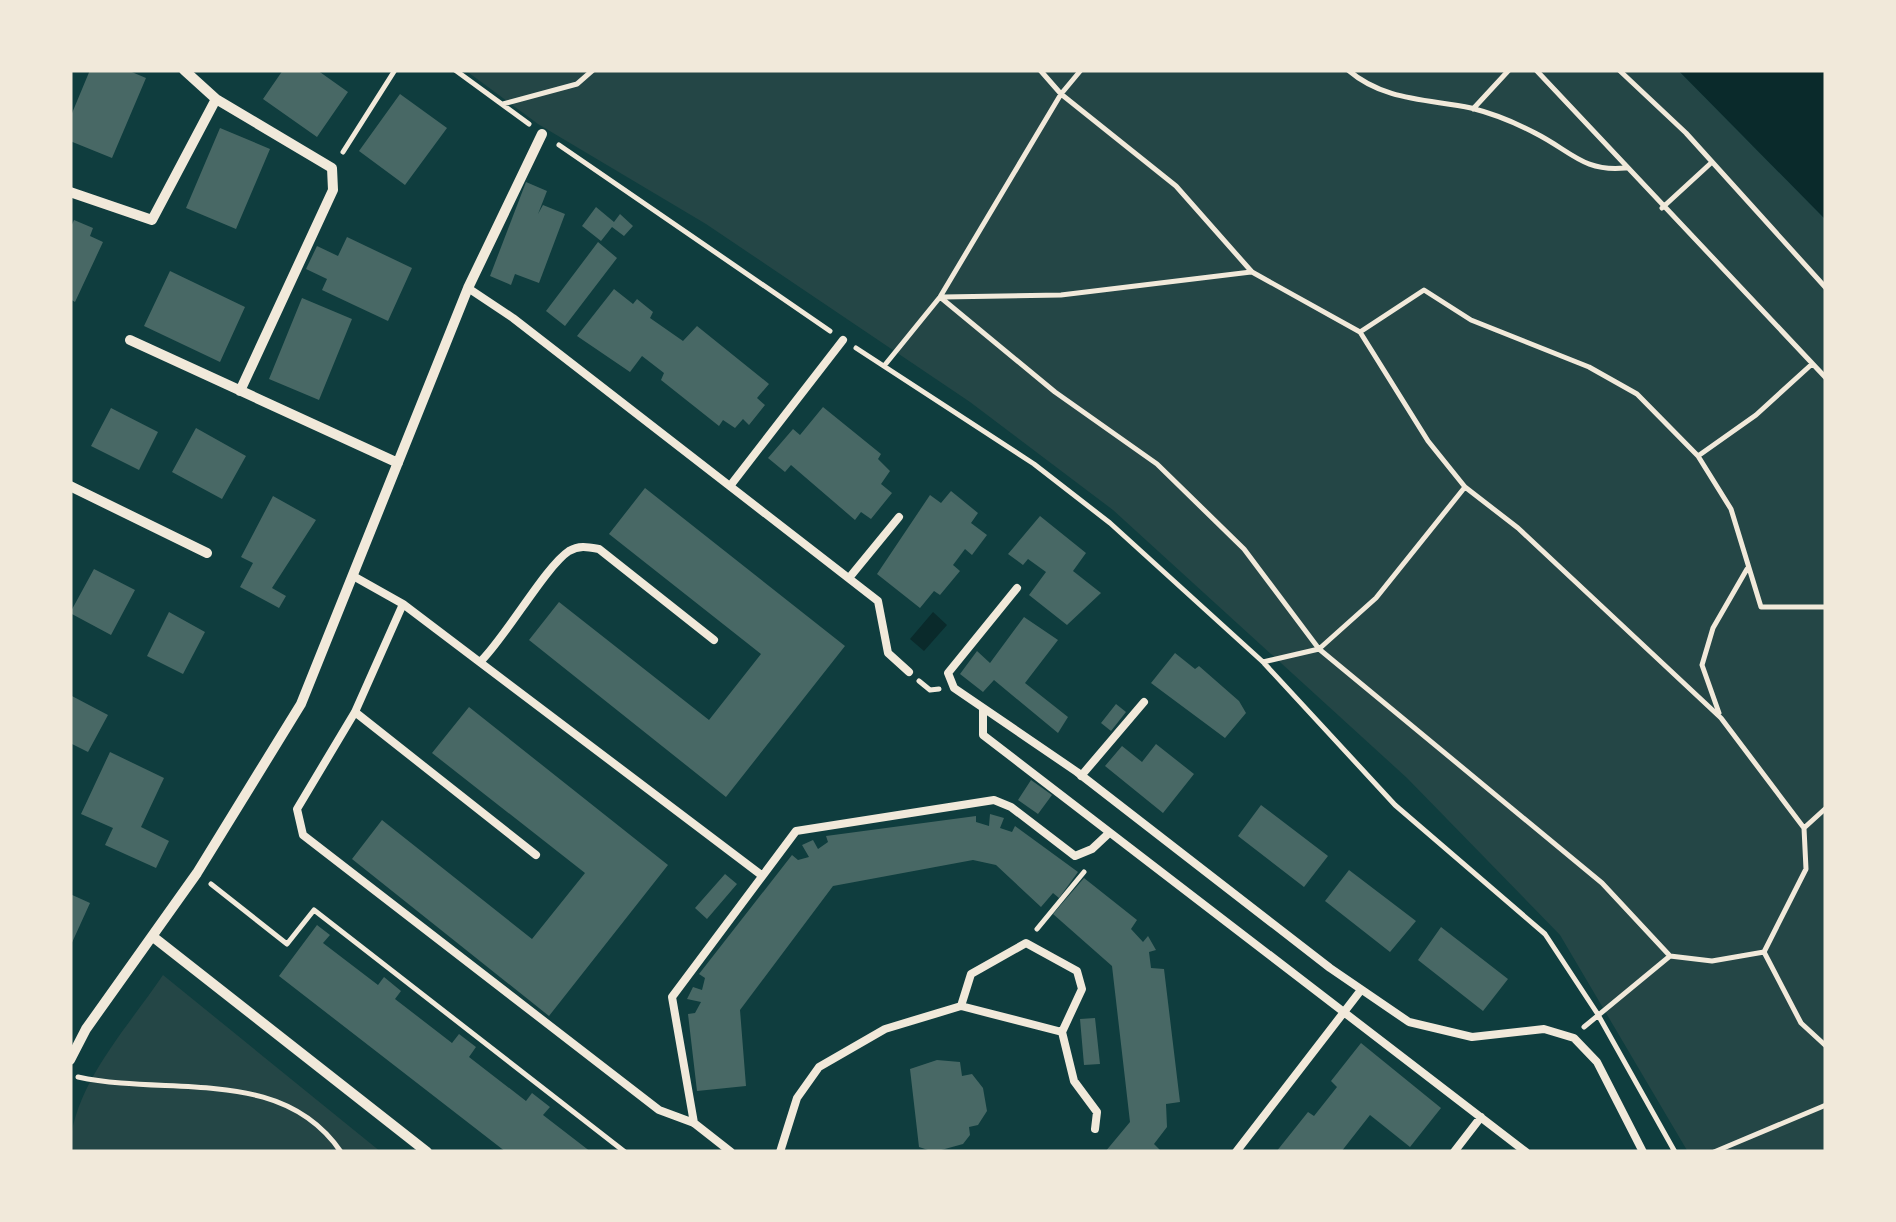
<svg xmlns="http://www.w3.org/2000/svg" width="1896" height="1222" font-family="'Nunito Sans',sans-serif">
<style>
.green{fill:#244646}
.water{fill:#0a2a2b}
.building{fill:#486865}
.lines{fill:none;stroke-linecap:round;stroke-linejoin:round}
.path{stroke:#f1e9da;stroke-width:5}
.service{stroke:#f1e9da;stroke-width:8}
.minor{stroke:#f1e9da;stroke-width:10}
</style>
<rect width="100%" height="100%" fill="#0f3d3e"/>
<!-- green -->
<path class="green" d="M 465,70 L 1678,70 L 1826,220 L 1826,1152 L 1688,1152 L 1560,935 L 1407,778 L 1113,510 L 970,402 L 706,224 L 538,124 Z
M 163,975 L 381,1152 L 70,1152 C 70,1088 129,1026 163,975 Z"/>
<!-- water -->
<path class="water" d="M 1678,70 L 1826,70 L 1826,220 Z
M 933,612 L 947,625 L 924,651 L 910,639 Z"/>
<!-- building -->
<path class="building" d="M 90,70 L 127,70 L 146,78 L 112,158 L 70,141 L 70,118 Z
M 283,70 L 317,70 L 348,92 L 317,137 L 263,99 Z
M 400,94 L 447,128 L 405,185 L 359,151 Z
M 220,128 L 270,149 L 236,229 L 186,208 Z
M 526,182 L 547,191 L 538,214 L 543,205 L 565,214 L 539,283 L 515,274 L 511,285 L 490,276 Z
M 596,207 L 614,222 L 620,214 L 633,226 L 624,236 L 612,227 L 601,241 L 582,226 Z
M 74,220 L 93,228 L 90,236 L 103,242 L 75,302 L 70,299 L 70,229 Z
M 347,237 L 412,268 L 388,321 L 322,290 L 327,279 L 306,269 L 317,246 L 338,256 Z
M 598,242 L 617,258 L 565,326 L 546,311 Z
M 170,271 L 245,307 L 220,362 L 144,326 Z
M 614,289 L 633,304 L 637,299 L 653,312 L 650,318 L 683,341 L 697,326 L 769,384 L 757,398 L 765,405 L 749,425 L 743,419 L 735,428 L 723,420 L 719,426 L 661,380 L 664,373 L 642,356 L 630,372 L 577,336 Z
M 302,298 L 352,319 L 319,400 L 269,379 Z
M 823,407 L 881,454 L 878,459 L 890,471 L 881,484 L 892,493 L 871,519 L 861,512 L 855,520 L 791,465 L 785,472 L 768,458 L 793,429 L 800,435 Z
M 111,408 L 158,432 L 139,470 L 91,446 Z
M 196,428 L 246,456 L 222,499 L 172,472 Z
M 645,488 L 845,646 L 726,797 L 529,640 L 559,602 L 709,720 L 761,654 L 609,534 Z
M 951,491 L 978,513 L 971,523 L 987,535 L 972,555 L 965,549 L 953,565 L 960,571 L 940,595 L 934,591 L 920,608 L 877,574 L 930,495 L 941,503 Z
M 273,496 L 316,520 L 272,588 L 286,596 L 279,608 L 240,587 L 253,563 L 241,557 Z
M 1040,516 L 1086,553 L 1073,571 L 1101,593 L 1067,625 L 1029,595 L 1046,572 L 1028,559 L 1023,565 L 1008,554 Z
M 94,569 L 135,590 L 111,635 L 70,613 Z
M 169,612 L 205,632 L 183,674 L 147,656 Z
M 1024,617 L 1058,640 L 1025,683 L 1068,717 L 1058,733 L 994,680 L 983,692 L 960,674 L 977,651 L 990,663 Z
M 1175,653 L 1195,669 L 1199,666 L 1239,701 L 1246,713 L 1225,738 L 1151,683 Z
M 70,695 L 108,715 L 88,752 L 70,743 Z
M 1116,704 L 1126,712 L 1111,731 L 1101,723 Z
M 469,707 L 668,865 L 549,1016 L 352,859 L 382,820 L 532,939 L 585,873 L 432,753 Z
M 1156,744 L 1194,774 L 1163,813 L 1105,766 L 1122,746 L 1142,762 Z
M 110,752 L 164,778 L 141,827 L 169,841 L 156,868 L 105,845 L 113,828 L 81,814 Z
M 1031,780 L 1052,795 L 1038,814 L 1018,800 Z
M 1261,805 L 1328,856 L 1304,887 L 1238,836 Z
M 990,814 L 1004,818 L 1000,828 L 1012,832 L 1015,826 L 1078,872 L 1059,898 L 1053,893 L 1041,907 L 996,865 L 973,860 L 833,886 L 740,1010 L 746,1086 L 697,1091 L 688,1014 L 695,1013 L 701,1002 L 687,999 L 693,987 L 702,990 L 705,978 L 699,974 L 792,855 L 798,860 L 809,857 L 802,845 L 813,840 L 818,849 L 828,842 L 826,836 L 976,816 L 976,822 L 989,826 Z
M 1349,870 L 1416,921 L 1390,952 L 1325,901 Z
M 725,874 L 737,884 L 707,919 L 695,908 Z
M 1084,878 L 1137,920 L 1131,929 L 1143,942 L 1148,936 L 1156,950 L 1149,952 L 1151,968 L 1164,969 L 1180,1102 L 1166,1104 L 1167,1127 L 1154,1144 L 1162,1152 L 1105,1152 L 1130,1122 L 1112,966 L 1053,914 Z
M 70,894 L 90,903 L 70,947 Z
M 317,925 L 330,935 L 323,943 L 378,985 L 384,977 L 401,991 L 395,999 L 452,1043 L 459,1034 L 476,1047 L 469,1057 L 526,1101 L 532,1093 L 550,1107 L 543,1115 L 591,1152 L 506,1152 L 279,976 Z
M 1441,927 L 1508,979 L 1483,1011 L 1418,960 Z
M 1095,1018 L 1100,1064 L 1084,1065 L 1080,1019 Z
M 1361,1043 L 1441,1108 L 1410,1147 L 1370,1115 L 1341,1152 L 1276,1152 L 1308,1112 L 1314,1116 L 1337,1087 L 1331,1081 Z
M 937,1060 L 960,1062 L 962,1076 L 972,1074 L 983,1088 L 987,1111 L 978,1125 L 969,1127 L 970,1135 L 963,1144 L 934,1152 L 919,1147 L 910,1069 Z"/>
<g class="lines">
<!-- path -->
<path class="path" d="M 455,70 L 529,124
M 1348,70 C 1384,101 1427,99 1471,108 C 1491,113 1516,123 1535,133 C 1571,151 1583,172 1625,168
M 1536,70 L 1826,378
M 1619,70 L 1686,133 L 1826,288
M 503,104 L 577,84 L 593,70
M 1473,109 L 1509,70
M 559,145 L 830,331
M 343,152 L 395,70
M 1662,208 L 1711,163
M 940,297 L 1055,392 L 1157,464 L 1244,549 L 1319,649 L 1602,883 L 1670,956 L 1712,961 L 1764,952 L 1806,869 L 1804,828 L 1721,718 L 1518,528 L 1465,487 L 1428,441 L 1360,332 L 1252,272 L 1176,186 L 1061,94 L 1040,70
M 943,297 L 1061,295 L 1251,272
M 1360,332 L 1424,290 L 1471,320 L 1589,367 L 1637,394 L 1698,456 L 1731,509 L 1761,607 L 1826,607
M 856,348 L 1034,464 L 1110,523 L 1263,662 L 1395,805 L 1545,934 L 1597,1013 L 1675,1152
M 884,366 L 940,297 L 1061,94 L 1081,70
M 1698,456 L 1756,415 L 1812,364
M 1263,662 L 1319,649 L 1376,598 L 1465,487
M 919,681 L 930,690 L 939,689
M 1719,713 L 1702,665 L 1713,628 L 1747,569
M 1804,828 L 1826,808
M 211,884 L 287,944 L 314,910 L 625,1152
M 1037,929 L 1084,872
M 1764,952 L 1801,1023 L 1826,1046
M 1584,1027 L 1670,956
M 78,1077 C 170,1097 282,1065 341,1152
M 1714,1152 L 1826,1105"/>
<!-- service -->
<path class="service" d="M 468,288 L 513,318 L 878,601 L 888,653 L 909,672
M 730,486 L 843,340
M 355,577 L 403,604 L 760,874
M 849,578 L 899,517
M 1017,588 L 948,673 L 954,688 L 1077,772 L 1330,968 L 1409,1022 L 1472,1037 L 1544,1029 L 1574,1038 L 1597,1062 L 1643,1152
M 403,604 L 355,712 L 297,809 L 303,835 L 659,1110 L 694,1123 L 731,1152
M 481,661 C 507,635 546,566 569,551 C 579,545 588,547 599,549 L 714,640
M 983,708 L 983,735 L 1526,1152
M 355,712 L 536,855
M 1081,776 L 1144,702
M 961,1006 L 971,974 L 1026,943 L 1077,971 L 1082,989 L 1062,1032 L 1074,1081 L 1097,1112 L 1095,1129
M 694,1123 L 672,997 L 796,831 L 994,800 L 1011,807 L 1075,856 L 1092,849 L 1108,834
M 780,1152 L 797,1098 L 819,1067 L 885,1029 L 961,1006 L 1062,1032
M 1236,1152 L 1361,990
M 1454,1152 L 1481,1117"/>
<!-- minor -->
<path class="minor" d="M 184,70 L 216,99
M 70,192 L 152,220 L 216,99 L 332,168 L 333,190 L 240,391
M 130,340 L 398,463
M 70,486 L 207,553
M 152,936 L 427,1152
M 70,1060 L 86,1029 L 197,873 L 301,704 L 468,288 L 542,134"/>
</g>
<!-- border -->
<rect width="1896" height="1222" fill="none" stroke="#f1e9da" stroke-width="145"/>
</svg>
